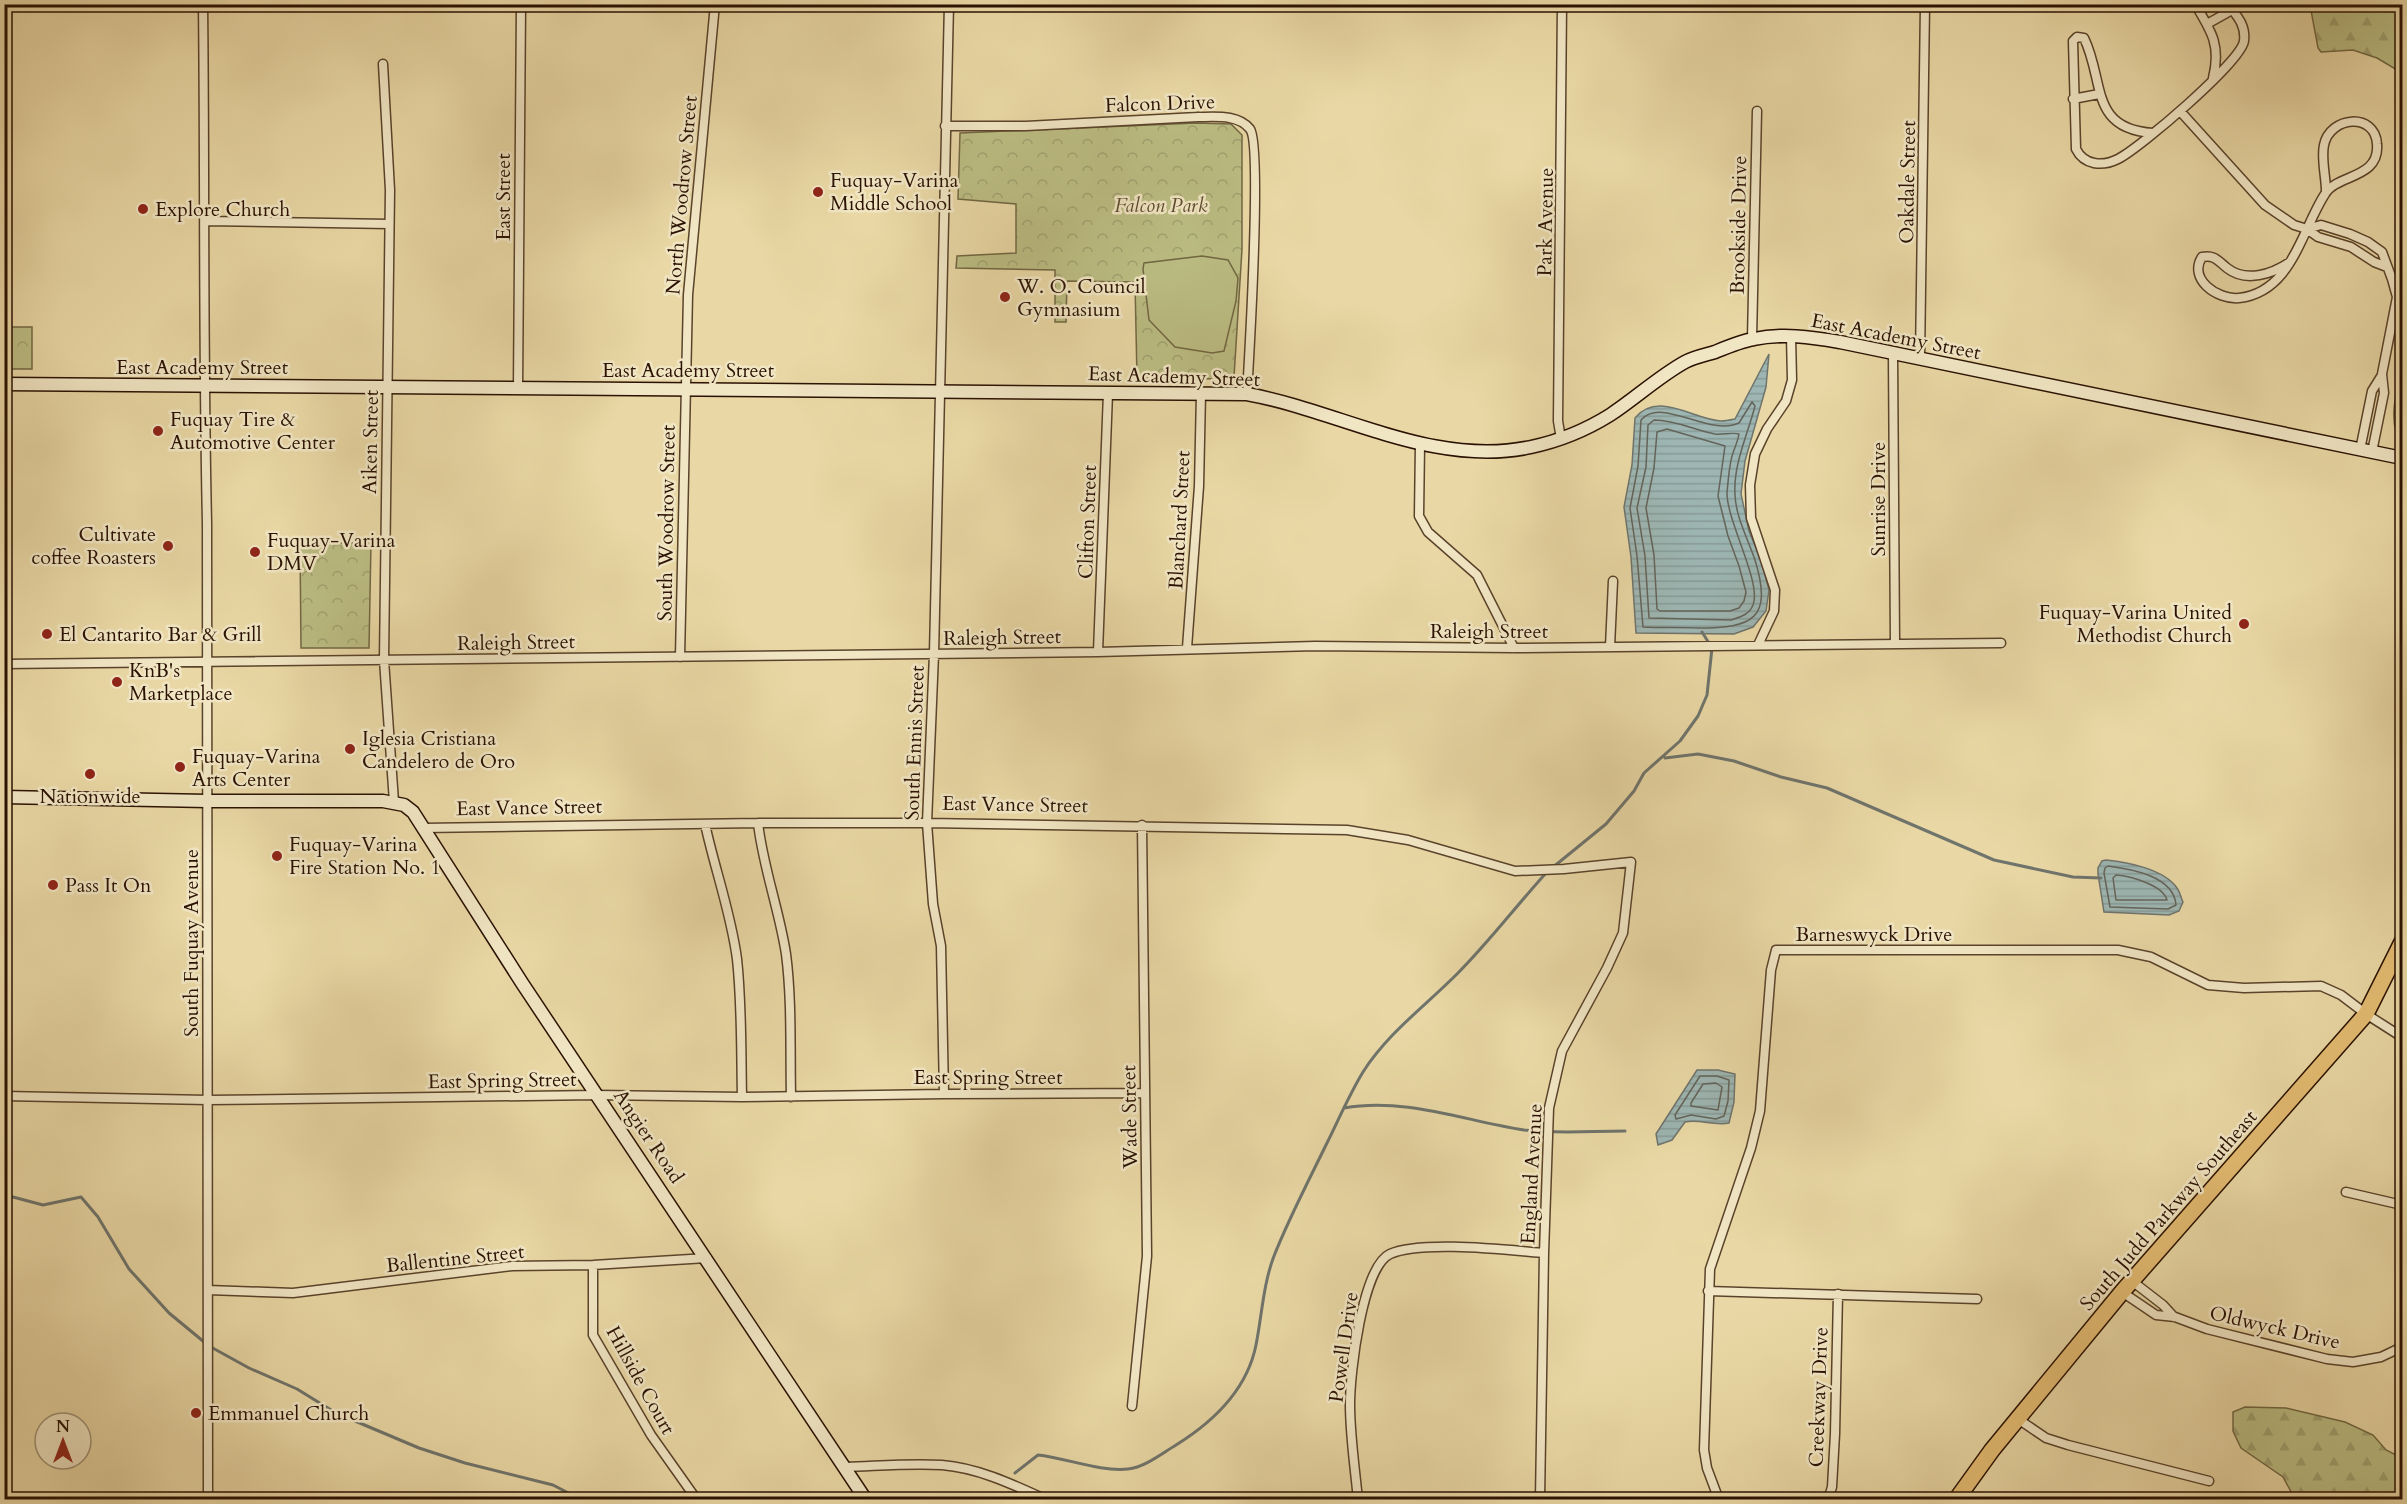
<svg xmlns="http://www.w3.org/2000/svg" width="2407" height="1504" font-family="Cardo,serif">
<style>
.forest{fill:url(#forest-firs);stroke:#726742;stroke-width:1.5}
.park{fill:url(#park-crowns);stroke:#726742;stroke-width:1.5}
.pitch{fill:#bbbd83;stroke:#726742;stroke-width:1.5}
.water{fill:url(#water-rules);stroke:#6f746c;stroke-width:1.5}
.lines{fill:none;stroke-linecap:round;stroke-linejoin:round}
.shore{stroke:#64645a;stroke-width:1.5}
.stream{stroke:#6f746c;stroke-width:3}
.street-casing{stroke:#5a432b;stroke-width:11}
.secondary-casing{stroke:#2a1102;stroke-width:15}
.highway-casing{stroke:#2a1102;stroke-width:18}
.street{stroke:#f1e6c4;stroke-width:8}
.secondary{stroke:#f1e6c4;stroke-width:12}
.highway{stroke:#e4bc72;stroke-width:15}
.poi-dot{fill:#8f2418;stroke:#f1e6c4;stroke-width:2}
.labels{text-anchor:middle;stroke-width:5;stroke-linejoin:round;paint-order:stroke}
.street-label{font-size:20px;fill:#2a1102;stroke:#f1e6c4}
.poi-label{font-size:20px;fill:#2a1102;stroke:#f1e6c4;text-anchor:start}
.park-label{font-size:20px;font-style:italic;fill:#5d4d2f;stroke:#f1e6c4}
</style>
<defs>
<pattern id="forest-firs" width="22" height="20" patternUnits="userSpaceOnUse" patternTransform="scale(1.5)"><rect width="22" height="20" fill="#bbbd83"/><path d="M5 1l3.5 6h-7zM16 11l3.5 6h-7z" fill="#a1a170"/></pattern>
<pattern id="park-crowns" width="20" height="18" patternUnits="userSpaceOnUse" patternTransform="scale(1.5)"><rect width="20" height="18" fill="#bbbd83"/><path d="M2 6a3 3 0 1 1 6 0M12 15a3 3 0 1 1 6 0" fill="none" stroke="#a1a170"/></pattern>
<pattern id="water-rules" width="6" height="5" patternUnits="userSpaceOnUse" patternTransform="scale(1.5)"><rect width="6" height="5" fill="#9db6b3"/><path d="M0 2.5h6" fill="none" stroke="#879b98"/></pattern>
</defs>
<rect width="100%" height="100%" fill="#e9d8a5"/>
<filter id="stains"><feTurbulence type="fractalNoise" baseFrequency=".00333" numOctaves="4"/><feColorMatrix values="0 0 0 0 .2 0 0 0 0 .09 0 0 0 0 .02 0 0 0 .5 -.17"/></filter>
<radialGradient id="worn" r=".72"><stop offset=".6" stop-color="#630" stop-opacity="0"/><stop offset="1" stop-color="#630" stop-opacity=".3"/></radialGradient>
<!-- forest -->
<path class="forest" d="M 2310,5 L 2402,5 L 2402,73 L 2377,58 L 2353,50 L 2321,52 L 2318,48 Z
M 2402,366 L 2402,433 L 2396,432 C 2390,410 2398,388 2402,366 Z
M 2245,1407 L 2286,1408 L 2345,1422 L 2373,1435 L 2386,1450 L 2402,1458 L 2402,1499 L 2295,1499 L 2283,1477 L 2241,1448 L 2233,1431 L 2233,1412 Z"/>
<!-- park -->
<path class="park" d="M 1196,123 L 1231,124 L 1242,135 L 1242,249 L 1234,377 L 1230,379 L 1137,378 L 1135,282 L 1067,281 L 1066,322 L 1055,322 L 1055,270 L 956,268 L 957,256 L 1016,253 L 1016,204 L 958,199 L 960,133 Z
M 5,327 L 32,327 L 32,369 L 7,369 L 5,366 Z
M 300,543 L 371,543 L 369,648 L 301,648 Z"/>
<!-- pitch -->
<path class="pitch" d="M 1202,256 L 1228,260 L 1238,278 L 1236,301 L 1224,351 L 1212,353 L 1175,347 L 1149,320 L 1143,269 L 1144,263 Z"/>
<!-- water -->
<path class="water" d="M 1769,354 L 1766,387 L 1745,461 L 1741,494 L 1749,531 L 1761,560 L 1769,590 L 1766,611 L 1753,627 L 1734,634 L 1636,633 L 1631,557 L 1624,507 L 1632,465 L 1635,418 C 1658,390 1694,420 1721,421 C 1725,421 1730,420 1735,419 Z
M 2106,860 C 2127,862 2164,869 2177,888 C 2180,892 2181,898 2183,902 L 2179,911 L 2169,915 L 2104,912 L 2098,874 L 2098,868 L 2102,861 Z
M 1697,1070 L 1718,1070 L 1735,1074 L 1734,1102 L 1729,1123 C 1714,1126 1700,1119 1685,1122 L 1672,1140 L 1658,1145 L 1656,1134 Z"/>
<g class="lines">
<!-- shore -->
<path class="shore" d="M 1752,402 L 1755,406 C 1748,434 1733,464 1735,495 C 1736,518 1748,539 1755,560 C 1773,619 1753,628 1698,628 C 1680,627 1661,628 1643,627 L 1637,556 L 1630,508 L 1638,466 L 1641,420 C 1662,396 1708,437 1739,423 Z
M 1654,420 C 1676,420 1694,430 1715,434 C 1723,435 1732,432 1739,434 C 1738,441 1734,449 1732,456 C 1729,467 1728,482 1727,493 C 1727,522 1762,583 1753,605 C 1749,615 1740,617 1731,620 L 1649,618 L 1645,556 L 1637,508 L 1646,467 L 1648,425 Z
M 1667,429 L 1725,446 L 1718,496 L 1728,536 L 1739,566 L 1746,592 L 1744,601 L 1739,608 L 1730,611 L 1660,611 L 1657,609 L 1654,555 L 1646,508 L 1654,468 L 1657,432 Z
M 2108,866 C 2131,869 2174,876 2176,905 L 2168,909 L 2110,907 L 2104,873 L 2105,868 Z
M 2116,875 C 2130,876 2163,885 2167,900 L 2116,900 L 2113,878 Z
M 1700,1076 L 1717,1076 L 1729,1080 L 1728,1101 L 1724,1116 L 1716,1119 L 1691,1115 L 1676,1119 L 1675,1115 Z
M 1716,1083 L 1722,1087 L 1718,1110 L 1691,1106 L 1691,1103 L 1703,1084 Z"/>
<!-- stream -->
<path class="stream" d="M 1665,758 L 1698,754 L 1734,761 L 1781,777 L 1827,788 L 1994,860 L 2073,877 L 2101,878
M 1552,868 L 1606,824 L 1634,791 L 1644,773 L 1680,741 L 1698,716 L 1707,695 L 1712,648 L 1702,632
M 1344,1108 C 1405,1097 1465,1121 1524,1130 C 1558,1134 1591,1131 1625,1131
M 4,1202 L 13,1197 L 43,1205 L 81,1197 L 98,1217 L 129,1269 L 169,1313 L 209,1346 L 249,1368 L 297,1389 L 336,1413 L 419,1448 L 465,1463 L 553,1485 L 582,1500
M 1015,1473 L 1038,1455 C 1066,1458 1100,1472 1128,1469 C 1145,1467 1161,1454 1176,1445 C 1213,1422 1247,1390 1256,1345 C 1262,1315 1263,1285 1274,1256 C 1289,1218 1308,1182 1326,1145 C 1338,1121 1349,1095 1363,1072 C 1388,1033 1424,1007 1457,974 C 1489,942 1516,906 1547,872
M 1007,1500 L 1009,1493"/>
<!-- street casing -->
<g class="street-casing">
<path id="street" d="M 203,4 C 205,177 203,350 207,523 L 208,1500
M 2195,4 C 2212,32 2221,46 2213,78
M 2207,24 L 2232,10
M 383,64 L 390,190 L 384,660 L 394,802
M 2073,99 L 2099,94
M 2180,111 L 2265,205 L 2294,225 L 2307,229 L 2318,237 L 2351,247 L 2374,262 L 2387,267
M 945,126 L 1026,126 L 1198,117 C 1215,117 1238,114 1250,129 C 1262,144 1249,360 1247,394
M 2153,133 C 2089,129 2105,81 2084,38 L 2077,37 L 2073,41 L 2076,149 C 2084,165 2102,167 2118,159 C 2140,148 2241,62 2244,41 C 2246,25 2237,16 2228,4
M 206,221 L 389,224
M 2307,229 L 2321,225 L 2350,234 L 2368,242 L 2382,252 L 2392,279 L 2397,297 L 2382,374 L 2384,393 L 2372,452
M 2290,262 C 2272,274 2246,283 2227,268 C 2217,260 2215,255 2202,257 C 2188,279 2217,300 2239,298 C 2292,292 2301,231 2325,194 C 2337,174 2380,179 2377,144 C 2375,112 2330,116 2324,145 C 2321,159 2326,177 2326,191
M 1752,339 L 1757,111
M 1893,354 L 1895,644
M 1920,359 L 1925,4
M 518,389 L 521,4
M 1561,439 L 1558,421 L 1562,4
M 1420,444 L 1419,516 L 1428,532 L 1477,575 L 1514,648
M 2360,450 L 2372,391 L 2382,375
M 1758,645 L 1774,611 L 1775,590 L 1751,518 L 1750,485 L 1755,454 L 1767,429 L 1786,401 L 1792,380 L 1791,336
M 1610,647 L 1613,581
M 1187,648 L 1199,486 L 1201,393
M 1098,652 L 1108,393
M 680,657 L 688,295 L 715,4
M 4,664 L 1098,652 L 1315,646 L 1514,648 L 2001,643
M 758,823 C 763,867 779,909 786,954 C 792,1000 790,1050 791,1097
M 705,824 C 715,870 731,913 737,959 C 742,1005 741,1051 742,1097
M 423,828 L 758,823 L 927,823 L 1347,830 L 1408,840 L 1515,871 L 1564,869 L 1631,862 L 1623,933 L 1607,968 L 1562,1051 L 1549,1108 L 1544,1253 L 1540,1500
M 944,1094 L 941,946 L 933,904 L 927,823 L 934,654 L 949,4
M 4,1096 L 208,1100 L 597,1095 L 742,1097 L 944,1094 L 1145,1093
M 2346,1192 L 2402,1205
M 593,1265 L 593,1335 L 651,1435 L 697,1500
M 2132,1281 L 2163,1305 L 2174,1317
M 208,1290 L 293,1293 L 512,1266 L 593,1265 L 707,1258
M 1708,1291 L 1977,1299
M 2122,1292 L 2156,1315 L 2175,1317 L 2207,1329 L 2327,1359 L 2353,1362 L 2381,1357 L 2402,1347
M 1132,1406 L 1147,1256 L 1142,825
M 2018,1419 L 2046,1438 L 2068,1445 L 2209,1481
M 846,1467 C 878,1466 910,1463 942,1465 C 979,1468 1014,1485 1047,1500
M 1358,1500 C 1355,1468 1350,1436 1350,1404 C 1350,1374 1362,1267 1390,1254 C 1421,1240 1507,1250 1544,1253
M 1719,1500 L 1707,1468 L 1704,1450 L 1710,1269 L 1751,1148 L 1760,1111 L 1771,970 L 1776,950 L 2118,950 L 2151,957 L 2208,985 L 2244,988 L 2321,986 L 2341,995 L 2366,1014 L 2402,1037
M 1828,1500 L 1832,1487 L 1835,1434 L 1838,1294"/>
</g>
<!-- secondary casing -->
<g class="secondary-casing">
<path id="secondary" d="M 4,384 L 1247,394 C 1341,411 1433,468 1531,447 C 1559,441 1586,430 1610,415 C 1636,398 1658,377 1685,362 C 1694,357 1705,355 1715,352 C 1727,347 1741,341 1754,339 C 1782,333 1811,337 1840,342 L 2402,458
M 4,797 L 207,801 L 383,801 L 404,805 L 413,812 L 522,983 L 866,1500"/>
</g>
<!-- highway casing -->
<g class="highway-casing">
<path id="highway" d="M 1956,1500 L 1992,1450 L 2122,1292 L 2366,1014 L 2402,942"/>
</g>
<!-- street -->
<use href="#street" class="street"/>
<!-- secondary -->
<use href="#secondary" class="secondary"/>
<!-- highway -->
<use href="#highway" class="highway"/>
</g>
<!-- markers -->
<g class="poi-dot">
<circle cx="818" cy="192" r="6"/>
<circle cx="143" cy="209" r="6"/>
<circle cx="1005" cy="297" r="6"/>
<circle cx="158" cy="431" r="6"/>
<circle cx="168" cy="546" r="6"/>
<circle cx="255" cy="552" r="6"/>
<circle cx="2244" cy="624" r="6"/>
<circle cx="47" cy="634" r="6"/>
<circle cx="117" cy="682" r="6"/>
<circle cx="350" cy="749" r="6"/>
<circle cx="180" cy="767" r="6"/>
<circle cx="90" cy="774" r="6"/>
<circle cx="277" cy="856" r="6"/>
<circle cx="53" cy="885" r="6"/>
<circle cx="196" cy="1413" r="6"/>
</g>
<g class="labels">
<!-- street labels -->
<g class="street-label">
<text transform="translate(1160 103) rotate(-2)" y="7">Falcon Drive</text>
<text transform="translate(1907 182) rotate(-89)" y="7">Oakdale Street</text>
<text transform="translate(681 195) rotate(-85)" y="7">North Woodrow Street</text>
<text transform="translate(503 197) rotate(-90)" y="7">East Street</text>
<text transform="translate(1545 222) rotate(-89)" y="7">Park Avenue</text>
<text transform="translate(1738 225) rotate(-89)" y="7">Brookside Drive</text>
<text transform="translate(1896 336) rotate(11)" y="7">East Academy Street</text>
<text x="202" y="374">East Academy Street</text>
<text x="688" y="377">East Academy Street</text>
<text transform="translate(1174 376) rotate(2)" y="7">East Academy Street</text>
<text transform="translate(370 442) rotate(-89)" y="7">Aiken Street</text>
<text transform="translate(1878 499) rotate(-90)" y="7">Sunrise Drive</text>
<text transform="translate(1179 520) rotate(-87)" y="7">Blanchard Street</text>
<text transform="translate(1087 522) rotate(-88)" y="7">Clifton Street</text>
<text transform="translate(666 523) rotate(-89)" y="7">South Woodrow Street</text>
<text x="1489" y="638">Raleigh Street</text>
<text transform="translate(1002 637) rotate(-1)" y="7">Raleigh Street</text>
<text transform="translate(516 642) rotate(-1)" y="7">Raleigh Street</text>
<text transform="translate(914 743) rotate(-88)" y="7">South Ennis Street</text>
<text transform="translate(1015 804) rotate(1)" y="7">East Vance Street</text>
<text transform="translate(529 807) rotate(-1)" y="7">East Vance Street</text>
<text x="1874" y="941">Barneswyck Drive</text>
<text transform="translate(191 943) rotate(-90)" y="7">South Fuquay Avenue</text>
<text x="988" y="1084">East Spring Street</text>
<text transform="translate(502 1080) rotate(-1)" y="7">East Spring Street</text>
<text transform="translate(1129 1117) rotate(-91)" y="7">Wade Street</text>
<text transform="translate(649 1136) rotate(56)" y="7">Angier Road</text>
<text transform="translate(1531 1174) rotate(-87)" y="7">England Avenue</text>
<text transform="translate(2168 1210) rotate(-49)" y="7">South Judd Parkway Southeast</text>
<text transform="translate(455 1258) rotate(-6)" y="7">Ballentine Street</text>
<text transform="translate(2275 1327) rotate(13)" y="7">Oldwyck Drive</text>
<text transform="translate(1343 1347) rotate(-82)" y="7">Powell Drive</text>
<text transform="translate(641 1380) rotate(61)" y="7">Hillside Court</text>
<text transform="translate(1818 1397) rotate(-88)" y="7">Creekway Drive</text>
</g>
<!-- poi labels -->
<g class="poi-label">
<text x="830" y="187">Fuquay-Varina<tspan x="830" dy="23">Middle School</tspan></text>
<text x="155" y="216">Explore Church</text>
<text x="1017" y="293">W. O. Council<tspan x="1017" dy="23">Gymnasium</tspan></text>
<text x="170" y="426">Fuquay Tire &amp;<tspan x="170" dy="23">Automotive Center</tspan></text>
<text x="156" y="541" text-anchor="end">Cultivate<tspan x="156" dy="23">coffee Roasters</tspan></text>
<text x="267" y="547">Fuquay-Varina<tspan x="267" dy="23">DMV</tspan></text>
<text x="2232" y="619" text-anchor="end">Fuquay-Varina United<tspan x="2232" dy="23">Methodist Church</tspan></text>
<text x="59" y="641">El Cantarito Bar &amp; Grill</text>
<text x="129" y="677">KnB's<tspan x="129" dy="23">Marketplace</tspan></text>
<text x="362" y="745">Iglesia Cristiana<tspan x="362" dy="23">Candelero de Oro</tspan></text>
<text x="192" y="763">Fuquay-Varina<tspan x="192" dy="23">Arts Center</tspan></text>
<text x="90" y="803" text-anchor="middle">Nationwide</text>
<text x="289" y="851">Fuquay-Varina<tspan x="289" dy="23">Fire Station No. 1</tspan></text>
<text x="65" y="892">Pass It On</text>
<text x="208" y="1420">Emmanuel Church</text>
</g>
<!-- park labels -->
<g class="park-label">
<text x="1161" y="212">Falcon Park</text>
</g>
</g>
<!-- margin -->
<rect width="2407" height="1504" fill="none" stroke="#e9d8a5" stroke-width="24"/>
<rect x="6" y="6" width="2395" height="1492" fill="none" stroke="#2a1102" stroke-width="3"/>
<rect x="12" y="12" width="2383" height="1480" fill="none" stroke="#2a1102" stroke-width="1.5"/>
<!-- north arrow -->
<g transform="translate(63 1441)"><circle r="28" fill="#f1e6c4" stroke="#a19176" stroke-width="1.5"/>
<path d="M0-4.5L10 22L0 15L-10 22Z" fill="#8f2418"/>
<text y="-9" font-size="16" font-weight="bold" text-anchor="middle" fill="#2a1102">N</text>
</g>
<rect width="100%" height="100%" filter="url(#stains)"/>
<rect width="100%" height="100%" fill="url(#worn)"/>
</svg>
